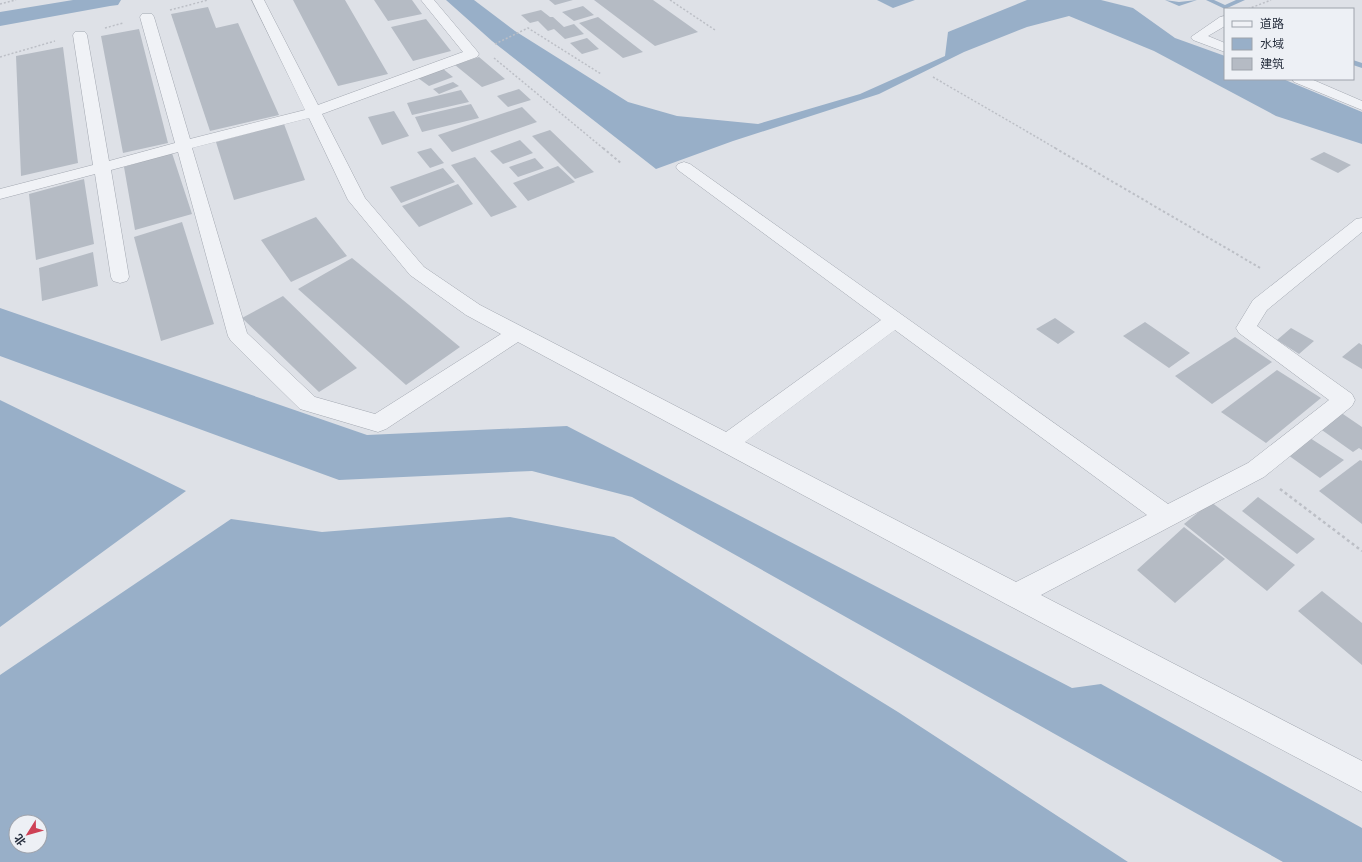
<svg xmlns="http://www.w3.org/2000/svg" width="1362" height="862" font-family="'Nunito Sans','Noto Sans SC',sans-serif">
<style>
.water{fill:#98afc8;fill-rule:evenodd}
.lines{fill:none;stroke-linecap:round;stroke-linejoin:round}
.stream{fill:#98afc8;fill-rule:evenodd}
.canal{fill:#98afc8;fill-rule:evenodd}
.building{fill:#b5bbc4}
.minor-casing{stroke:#a3a8b1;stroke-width:1}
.path-far2{stroke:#bcbfc6;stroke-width:1.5;stroke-dasharray:2 2;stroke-linecap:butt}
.path-far1{stroke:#bcbfc6;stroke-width:2;stroke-dasharray:2.5 2.5;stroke-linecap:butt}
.path{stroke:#bcbfc6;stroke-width:2.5;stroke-dasharray:3 3;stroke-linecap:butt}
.minor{fill:#f0f2f6;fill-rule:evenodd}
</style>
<rect width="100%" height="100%" fill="#dee1e7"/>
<!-- water -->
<path class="water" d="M 446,0 L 474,0 L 515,31 L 628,102 L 677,116 L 758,124 L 860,94 L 945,56 L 948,32 L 1027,0 L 1101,0 L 1133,8 L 1175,38 L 1225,56 L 1225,79 L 1283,79 L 1362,112 L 1362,144 L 1276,116 L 1154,51 L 1069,16 L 1027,27 L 964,52 L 879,94 L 733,141 L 656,169 L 492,41 Z
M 877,0 L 915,0 L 893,8 Z
M 0,308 L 367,435 L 567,426 L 1072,688 L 1101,684 L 1362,828 L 1362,862 L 1283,862 L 632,497 L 532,471 L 339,480 L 0,356 Z
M 0,400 L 186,491 L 0,627 Z
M 510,517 L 614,537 L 898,712 L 1128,862 L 0,862 L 0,675 L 231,519 L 322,532 ZM 16,822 L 40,822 L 40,846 L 16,846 Z"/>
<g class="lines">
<!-- stream -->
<path class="stream" d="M 1165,0 L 1179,2 L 1197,0 L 1179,6 Z
M 1206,0 L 1214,0 L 1225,5 L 1236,0 L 1245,0 L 1225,9 Z
M 1353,60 L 1362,63 L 1362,68 L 1353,65 Z"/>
<!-- canal -->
<path class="canal" d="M 73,0 L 121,0 L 118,5 L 110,6 L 0,26 L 0,12 Z"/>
</g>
<!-- building -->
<path class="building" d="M 293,0 L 345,0 L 388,74 L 338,86 Z
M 374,0 L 412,0 L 422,14 L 388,21 Z
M 549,0 L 573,0 L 555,5 Z
M 594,0 L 653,0 L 698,32 L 655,46 Z
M 583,6 L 594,15 L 574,21 L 562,12 Z
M 208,7 L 216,28 L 238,23 L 279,115 L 210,131 L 171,14 Z
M 541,10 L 550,17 L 553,17 L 564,27 L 574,24 L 584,34 L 565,39 L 554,29 L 548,31 L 538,21 L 530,23 L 521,15 Z
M 598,17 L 643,52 L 623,58 L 579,23 Z
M 426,19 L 451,51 L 413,61 L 391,27 Z
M 139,29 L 168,143 L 123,153 L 101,36 Z
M 587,38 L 599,49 L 582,54 L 570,43 Z
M 63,47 L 78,163 L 21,176 L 16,56 Z
M 479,57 L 505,79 L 482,87 L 455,65 Z
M 442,68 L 453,77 L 429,86 L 418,78 Z
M 453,82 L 459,86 L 439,94 L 433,89 Z
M 519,89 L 531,100 L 508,107 L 497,96 Z
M 461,90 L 469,102 L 412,115 L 407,103 Z
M 471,104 L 479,118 L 422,132 L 415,117 Z
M 522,107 L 537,122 L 452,152 L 438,135 Z
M 394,111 L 409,136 L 382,145 L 368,117 Z
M 284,124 L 305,180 L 234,200 L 216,142 Z
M 550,130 L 594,172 L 575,179 L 532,136 Z
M 520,140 L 533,153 L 503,164 L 490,151 Z
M 431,148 L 444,163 L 430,168 L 417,152 Z
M 1324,152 L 1351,165 L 1338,173 L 1310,159 Z
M 172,153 L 192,214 L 135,230 L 124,167 Z
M 475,157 L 517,207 L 491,217 L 451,165 Z
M 535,158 L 544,168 L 518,177 L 509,167 Z
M 558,166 L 575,182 L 528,201 L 513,183 Z
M 443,168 L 455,182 L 401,203 L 390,187 Z
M 84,179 L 94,244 L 36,260 L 29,194 Z
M 458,184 L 473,204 L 419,227 L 402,206 Z
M 316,217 L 347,256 L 291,282 L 261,240 Z
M 182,222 L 214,324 L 161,341 L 134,237 Z
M 93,252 L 98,286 L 42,301 L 39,268 Z
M 352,258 L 460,347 L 406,385 L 298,289 Z
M 283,296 L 357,368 L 319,392 L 242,318 Z
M 1055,318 L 1075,332 L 1058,344 L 1036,329 Z
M 1145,322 L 1190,353 L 1169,368 L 1123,336 Z
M 1291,328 L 1314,341 L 1299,354 L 1277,340 Z
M 1235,337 L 1272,362 L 1212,404 L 1175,376 Z
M 1359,343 L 1362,345 L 1362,369 L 1342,357 Z
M 1277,370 L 1321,398 L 1266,443 L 1221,412 Z
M 1340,412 L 1362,427 L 1362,450 L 1359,448 L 1353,452 L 1319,428 Z
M 1310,438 L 1344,460 L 1320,478 L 1288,455 Z
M 1360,460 L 1362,461 L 1362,524 L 1319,491 Z
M 1258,497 L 1315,539 L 1297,554 L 1242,511 Z
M 1211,502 L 1295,565 L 1267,591 L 1184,524 Z
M 1184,527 L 1225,559 L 1175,603 L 1137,570 Z
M 1322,591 L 1362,623 L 1362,665 L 1298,611 Z"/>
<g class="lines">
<!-- minor casing -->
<g class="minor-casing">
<path id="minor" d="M 252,0 L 264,0 L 318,105 L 463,52 L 421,0 L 434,0 L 477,51 L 479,54 L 477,57 L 322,114 L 365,198 L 424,267 L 480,305 L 726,432 L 881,320 L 678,170 L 676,167 L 678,164 L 684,162 L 690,164 L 1168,504 L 1248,463 L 1329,400 L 1239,333 L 1236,328 L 1253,300 L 1356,219 L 1362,218 L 1362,232 L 1267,310 L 1257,326 L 1352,394 L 1355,400 L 1352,406 L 1264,477 L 1041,595 L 1362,761 L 1362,792 L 1006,604 L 518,342 L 386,429 L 378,432 L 300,409 L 231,341 L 228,336 L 178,152 L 111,170 L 129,277 L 127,281 L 120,283 L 113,281 L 111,277 L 95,174 L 0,199 L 0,189 L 93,165 L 73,35 L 75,32 L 85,32 L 87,35 L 109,161 L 175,143 L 140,17 L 142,14 L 152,14 L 154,17 L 190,139 L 305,110 ZM 309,118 L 348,200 L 410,275 L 466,315 L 501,334 L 375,414 L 315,397 L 247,333 L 192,148 ZM 895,330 L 1147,515 L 1016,582 L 745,442 Z
M 1225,16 L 1225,26 L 1208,36 L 1225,43 L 1225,52 L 1193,40 L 1191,37 L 1220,17 Z
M 1292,79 L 1311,79 L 1362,101 L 1362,110 L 1294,82 Z"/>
</g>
<!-- path-far2 -->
<path class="path-far2" d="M 670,0 L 715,30
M 0,4 L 16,0
M 1248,9 L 1271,0
M 170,10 L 208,0
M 105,28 L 123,23
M 495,44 L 528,28 L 601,74
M 0,57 L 55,41
M 494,58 L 604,149
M 933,77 L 1057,149"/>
<!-- path-far1 -->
<path class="path-far1" d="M 603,148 L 622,164
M 1055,148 L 1262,269"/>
<!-- path -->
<path class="path" d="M 1280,489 L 1362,551"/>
<!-- minor -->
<use href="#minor" class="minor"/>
</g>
<!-- legend -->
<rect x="1224" y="8" width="130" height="72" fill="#edf0f5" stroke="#9ea3ac"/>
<rect x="1232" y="21" width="20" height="6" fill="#f0f2f6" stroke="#9ea3ac"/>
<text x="1260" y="28" font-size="12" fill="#272f3e">道路</text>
<rect x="1232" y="38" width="20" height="12" fill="#98afc8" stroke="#9ea3ac"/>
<text x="1260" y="48" font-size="12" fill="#272f3e">水域</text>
<rect x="1232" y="58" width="20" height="12" fill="#b5bbc4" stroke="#9ea3ac"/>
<text x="1260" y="68" font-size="12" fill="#272f3e">建筑</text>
<!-- north arrow -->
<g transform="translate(28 834) rotate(233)"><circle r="19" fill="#edf0f5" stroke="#9ea3ac"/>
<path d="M0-3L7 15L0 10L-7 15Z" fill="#ce4155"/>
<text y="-6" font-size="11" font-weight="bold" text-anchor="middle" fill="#272f3e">北</text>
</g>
</svg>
